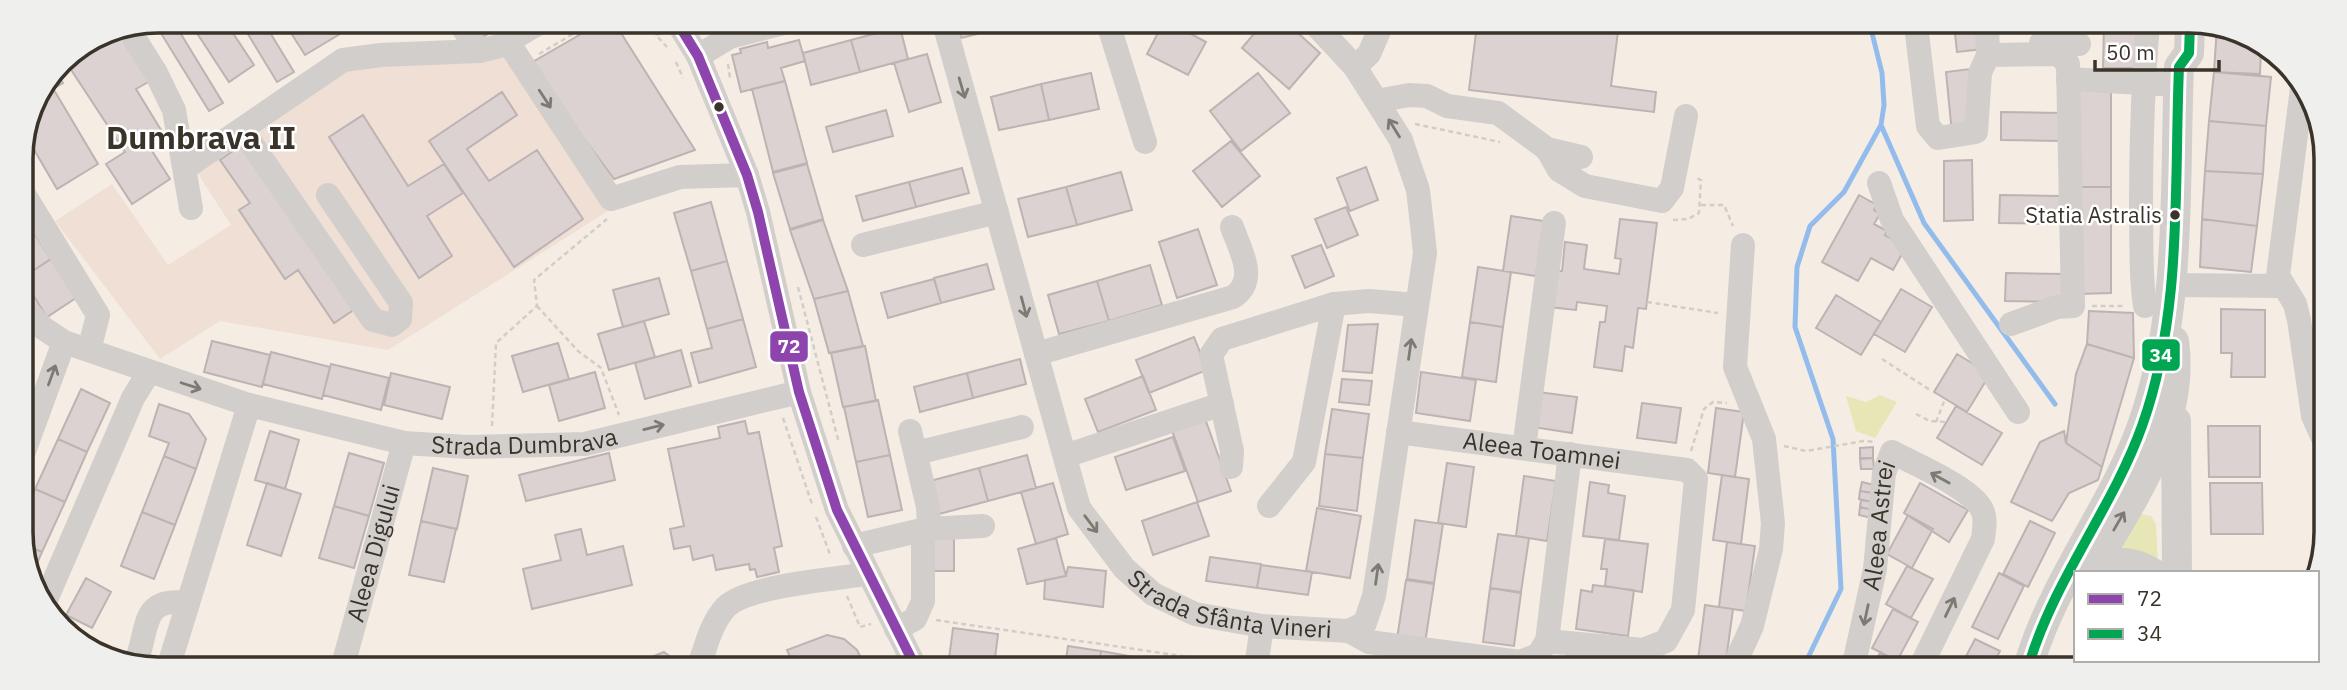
<svg xmlns="http://www.w3.org/2000/svg" width="2347" height="690" font-family="'IBM Plex Sans',sans-serif">
<style>
.medical{fill:#efdfd5}
.green{fill:#e6e6b6}
.lines{fill:none;stroke-linecap:round;stroke-linejoin:round}
.stream{stroke:#93bcec;stroke-width:5}
.building{fill:#dbd2d1;stroke:#bcb3b2;stroke-width:2}
.path{stroke:#d0cec9;stroke-width:2.5;stroke-dasharray:5 3.5;stroke-linecap:butt}
.minor{stroke:#d2cecc;stroke-width:24}
.major{stroke:#d2cecc;stroke-width:30}
.bus-1-casing{stroke:#fff;stroke-width:16}
.bus-2-casing{stroke:#fff;stroke-width:16}
.bus-1{stroke:#8e44ad;stroke-width:10}
.bus-2{stroke:#00a651;stroke-width:10}
.oneway{stroke:#7e7973}
.bus-dot{fill:#3a332a;stroke:#fff;stroke-width:2.5}
.labels{text-anchor:middle;stroke-width:5;stroke-linejoin:round;paint-order:stroke}
.bus-label{font-size:22px;fill:#3a332a;stroke:#fff;text-anchor:end}
.street-label{font-size:24px;fill:#3a332a;stroke:#fff}
.district-label{font-size:32px;font-weight:bold;fill:#3a332a;stroke:#fff}
.rim{fill:none;stroke:#3a332a;stroke-width:3.5}
.line-badge{stroke:#fff;stroke-width:2.5}
.badge-label{font-size:19px;text-anchor:middle;font-weight:bold;fill:#fff}
</style>
<rect width="100%" height="100%" fill="#f5ede4"/>
<!-- medical -->
<path class="medical" d="M 507,58 L 608,211 L 388,350 L 220,321 L 160,359 L 55,221 L 112,184 L 168,265 L 231,225 L 196,171 L 352,64 Z"/>
<!-- green -->
<path class="green" d="M 1880,395 L 1897,402 L 1875,438 L 1856,431 L 1846,396 L 1866,402 Z
M 2142,514 L 2151,516 L 2156,524 L 2158,566 L 2114,557 L 2137,518 Z"/>
<g class="lines">
<!-- stream -->
<path class="stream" d="M 1881,125 L 1924,223 L 2055,404
M 1803,668 L 1841,589 L 1833,439 L 1795,327 L 1797,267 L 1810,226 L 1844,192 L 1881,125 L 1884,105 L 1882,73 L 1870,25"/>
</g>
<!-- building -->
<path class="building" d="M 173,21 L 223,103 L 209,111 L 154,22 Z
M 189,21 L 225,21 L 254,65 L 229,82 Z
M 240,21 L 263,21 L 294,72 L 277,82 Z
M 332,21 L 340,34 L 305,55 L 284,22 Z
M 473,22 L 508,22 L 483,37 Z
M 602,22 L 614,22 L 695,150 L 614,179 L 529,64 Z
M 957,23 L 1012,23 L 1013,25 L 961,38 Z
M 1163,23 L 1171,23 L 1206,42 L 1188,75 L 1147,54 Z
M 1263,23 L 1287,23 L 1320,53 L 1289,89 L 1242,48 Z
M 1477,24 L 1619,24 L 1611,86 L 1656,92 L 1654,112 L 1469,90 Z
M 1954,25 L 1981,25 L 1983,49 L 1957,52 Z
M 2104,25 L 2141,25 L 2141,68 L 2103,68 Z
M 2217,26 L 2224,26 L 2261,49 L 2260,74 L 2214,72 Z
M 900,27 L 908,59 L 860,72 L 851,40 Z
M 117,29 L 150,81 L 136,89 L 161,130 L 145,140 L 170,179 L 132,204 L 106,164 L 125,152 L 64,59 L 106,31 Z
M 799,40 L 805,61 L 781,68 L 785,81 L 741,92 L 732,55 L 741,53 L 740,49 L 767,42 L 768,48 Z
M 851,40 L 860,72 L 811,85 L 803,53 Z
M 927,54 L 941,102 L 909,112 L 894,63 Z
M 1970,69 L 1975,130 L 1952,133 L 1946,72 Z
M 55,70 L 63,83 L 37,97 Z
M 2214,72 L 2271,77 L 2266,126 L 2209,121 Z
M 1091,73 L 1099,109 L 1049,120 L 1041,84 Z
M 1258,73 L 1290,113 L 1241,151 L 1210,111 Z
M 785,81 L 807,163 L 773,172 L 752,89 Z
M 1041,84 L 1049,120 L 999,130 L 991,97 Z
M 2074,89 L 2111,90 L 2111,187 L 2072,187 Z
M 54,90 L 98,164 L 57,189 L 25,134 L 32,105 Z
M 502,92 L 517,115 L 467,149 L 489,181 L 537,150 L 583,219 L 514,267 L 429,141 Z
M 886,110 L 893,136 L 833,152 L 826,127 Z
M 2001,112 L 2062,113 L 2061,141 L 2001,140 Z
M 363,115 L 408,186 L 444,164 L 463,193 L 427,216 L 452,256 L 419,278 L 329,137 Z
M 2209,121 L 2266,126 L 2263,174 L 2205,171 Z
M 1231,141 L 1260,176 L 1222,207 L 1193,171 Z
M 246,142 L 355,309 L 334,323 L 298,270 L 285,279 L 239,210 L 250,203 L 220,160 Z
M 1972,160 L 1973,220 L 1944,221 L 1944,161 Z
M 807,164 L 823,219 L 790,229 L 773,173 Z
M 1366,167 L 1378,200 L 1350,211 L 1337,178 Z
M 962,168 L 969,193 L 916,207 L 909,182 Z
M 2205,171 L 2263,174 L 2257,226 L 2202,219 Z
M 1121,172 L 1132,210 L 1077,225 L 1066,187 Z
M 909,182 L 916,207 L 863,221 L 856,196 Z
M 1066,187 L 1077,225 L 1028,237 L 1018,199 Z
M 2072,187 L 2111,187 L 2111,293 L 2078,294 Z
M 1859,195 L 1877,205 L 1874,210 L 1880,214 L 1874,224 L 1887,231 L 1885,235 L 1906,247 L 1893,270 L 1871,258 L 1858,281 L 1822,262 Z
M 2000,195 L 2060,196 L 2060,224 L 1999,223 Z
M 711,202 L 727,261 L 691,271 L 674,213 Z
M 1346,207 L 1358,235 L 1327,248 L 1315,219 Z
M 1511,216 L 1544,221 L 1536,276 L 1503,271 Z
M 1620,219 L 1657,223 L 1646,309 L 1638,308 L 1633,348 L 1625,346 L 1622,371 L 1594,367 L 1600,322 L 1605,322 L 1607,306 L 1577,302 L 1576,310 L 1549,307 L 1554,271 L 1562,271 L 1565,242 L 1587,245 L 1584,269 L 1619,274 L 1621,259 L 1615,258 Z
M 2202,219 L 2257,226 L 2251,272 L 2200,267 Z
M 823,220 L 848,291 L 814,299 L 790,230 Z
M 26,221 L 51,259 L 22,278 L 22,224 Z
M 1198,229 L 1217,285 L 1177,298 L 1159,242 Z
M 1321,245 L 1334,276 L 1305,288 L 1292,256 Z
M 51,259 L 76,298 L 47,317 L 22,278 Z
M 727,261 L 743,319 L 707,329 L 691,271 Z
M 987,264 L 994,289 L 941,303 L 934,278 Z
M 1150,265 L 1162,305 L 1109,321 L 1097,281 Z
M 1478,267 L 1511,272 L 1503,327 L 1470,322 Z
M 2006,273 L 2066,274 L 2065,302 L 2005,301 Z
M 659,278 L 669,314 L 623,327 L 613,290 Z
M 934,279 L 941,303 L 888,318 L 881,293 Z
M 1097,281 L 1109,321 L 1059,334 L 1048,295 Z
M 1901,289 L 1932,307 L 1905,352 L 1874,334 Z
M 848,291 L 863,346 L 829,353 L 814,299 Z
M 1836,295 L 1881,322 L 1861,355 L 1816,328 Z
M 2221,309 L 2265,310 L 2265,377 L 2231,377 L 2232,353 L 2221,353 Z
M 2089,311 L 2133,313 L 2134,358 L 2087,344 Z
M 743,319 L 756,367 L 699,383 L 691,353 L 712,348 L 707,329 Z
M 644,321 L 655,357 L 609,370 L 598,334 Z
M 1470,322 L 1503,327 L 1496,382 L 1462,377 Z
M 1378,324 L 1372,373 L 1343,371 L 1348,325 Z
M 1194,337 L 1207,370 L 1149,393 L 1136,360 Z
M 212,341 L 270,355 L 262,387 L 204,372 Z
M 558,343 L 569,379 L 523,392 L 512,356 Z
M 2087,344 L 2134,358 L 2102,467 L 2066,443 L 2076,374 Z
M 865,346 L 876,401 L 843,407 L 831,353 Z
M 681,350 L 691,386 L 645,399 L 635,363 Z
M 22,351 L 27,390 L 23,400 Z
M 271,352 L 330,367 L 322,399 L 263,384 Z
M 1957,354 L 1990,374 L 1967,412 L 1934,392 Z
M 1020,359 L 1026,384 L 973,398 L 967,373 Z
M 331,364 L 389,378 L 381,410 L 323,395 Z
M 595,372 L 605,408 L 559,421 L 549,385 Z
M 1421,372 L 1476,380 L 1470,421 L 1416,413 Z
M 391,373 L 450,387 L 442,419 L 384,405 Z
M 967,373 L 973,398 L 920,412 L 914,387 Z
M 1143,376 L 1156,410 L 1098,432 L 1085,399 Z
M 1342,379 L 1372,381 L 1369,405 L 1339,402 Z
M 81,389 L 110,403 L 87,452 L 58,439 Z
M 1538,392 L 1577,397 L 1572,433 L 1533,427 Z
M 878,400 L 890,455 L 856,462 L 844,407 Z
M 1642,403 L 1681,408 L 1676,443 L 1637,438 Z
M 159,404 L 189,414 L 206,439 L 196,469 L 164,456 L 169,443 L 149,436 Z
M 1956,406 L 2002,433 L 1982,465 L 1937,438 Z
M 1716,408 L 1744,412 L 1735,477 L 1708,473 Z
M 1332,409 L 1369,414 L 1363,458 L 1325,454 Z
M 1203,413 L 1231,491 L 1198,502 L 1170,425 Z
M 745,421 L 748,434 L 759,432 L 782,546 L 774,548 L 779,572 L 757,577 L 755,569 L 750,570 L 749,564 L 716,570 L 713,555 L 693,560 L 690,546 L 674,549 L 670,529 L 684,526 L 668,449 L 720,438 L 718,427 Z
M 2208,426 L 2260,426 L 2260,477 L 2209,477 Z
M 270,431 L 299,440 L 285,489 L 255,480 Z
M 2064,431 L 2066,443 L 2102,467 L 2098,480 L 2069,493 L 2052,521 L 2011,502 L 2040,442 Z
M 1173,437 L 1185,471 L 1126,490 L 1115,457 Z
M 58,439 L 87,452 L 65,502 L 35,489 Z
M 1873,447 L 1873,458 L 1860,458 L 1860,448 Z
M 349,453 L 384,463 L 369,516 L 334,506 Z
M 609,453 L 615,480 L 526,501 L 519,475 Z
M 1325,454 L 1363,458 L 1357,511 L 1319,506 Z
M 890,455 L 902,510 L 868,517 L 856,462 Z
M 1027,455 L 1036,488 L 988,501 L 979,468 Z
M 164,456 L 196,469 L 175,525 L 142,512 Z
M 1873,458 L 1874,469 L 1861,469 L 1860,459 Z
M 1447,463 L 1474,467 L 1466,527 L 1438,523 Z
M 433,468 L 468,476 L 457,529 L 421,521 Z
M 979,468 L 988,501 L 939,514 L 930,481 Z
M 1722,475 L 1749,479 L 1741,544 L 1713,540 Z
M 1524,476 L 1556,481 L 1547,541 L 1516,536 Z
M 1590,482 L 1609,485 L 1608,493 L 1625,496 L 1619,540 L 1583,536 Z
M 1862,482 L 1874,485 L 1873,493 L 1860,491 Z
M 267,483 L 301,494 L 281,556 L 247,545 Z
M 1053,483 L 1068,534 L 1036,544 L 1021,492 Z
M 1920,483 L 1968,510 L 1949,542 L 1904,513 Z
M 2210,483 L 2262,483 L 2263,534 L 2211,534 Z
M 35,489 L 65,502 L 42,552 L 23,544 L 23,516 Z
M 1860,491 L 1873,493 L 1872,502 L 1859,499 Z
M 1861,500 L 1874,502 L 1873,510 L 1860,507 Z
M 1197,502 L 1209,536 L 1153,555 L 1142,521 Z
M 334,506 L 369,516 L 354,568 L 319,558 Z
M 1860,507 L 1873,510 L 1872,518 L 1859,515 Z
M 1317,508 L 1361,516 L 1350,578 L 1306,571 Z
M 142,512 L 175,525 L 154,579 L 121,566 Z
M 1908,515 L 1933,529 L 1912,568 L 1887,554 Z
M 1415,520 L 1443,524 L 1434,583 L 1407,579 Z
M 421,521 L 456,529 L 444,582 L 409,575 Z
M 2030,521 L 2055,533 L 2028,587 L 2003,574 Z
M 581,529 L 587,555 L 623,546 L 632,585 L 532,609 L 523,569 L 561,560 L 555,535 Z
M 1498,534 L 1529,538 L 1521,592 L 1490,588 Z
M 918,537 L 954,537 L 954,571 L 919,571 Z
M 1056,538 L 1066,576 L 1027,584 L 1018,549 Z
M 1605,539 L 1648,544 L 1642,592 L 1605,586 L 1607,569 L 1601,569 Z
M 1727,542 L 1755,546 L 1746,611 L 1719,607 Z
M 23,544 L 42,552 L 32,575 L 24,558 Z
M 1210,557 L 1261,564 L 1257,588 L 1206,581 Z
M 1261,565 L 1312,572 L 1308,595 L 1257,588 Z
M 1907,566 L 1933,579 L 1911,618 L 1886,604 Z
M 1068,567 L 1106,571 L 1103,607 L 1044,599 L 1045,580 L 1066,576 Z
M 1999,573 L 2024,586 L 1998,639 L 1972,627 Z
M 86,578 L 111,592 L 92,628 L 66,615 Z
M 1406,580 L 1434,584 L 1425,643 L 1397,639 Z
M 1593,585 L 1634,590 L 1628,636 L 1576,629 L 1581,590 L 1592,592 Z
M 1490,588 L 1521,593 L 1514,646 L 1483,642 Z
M 1705,605 L 1733,609 L 1725,668 L 1697,668 Z
M 1893,609 L 1918,622 L 1897,661 L 1872,648 Z
M 953,628 L 998,634 L 994,666 L 948,666 Z
M 827,635 L 844,639 L 857,650 L 865,666 L 794,666 L 787,650 Z
M 1975,639 L 2000,651 L 1991,668 L 1960,668 Z
M 1068,646 L 1101,651 L 1099,666 L 1065,666 Z
M 1101,651 L 1151,660 L 1150,667 L 1099,666 Z
M 664,652 L 677,662 L 676,666 L 632,665 Z
M 1567,653 L 1632,662 L 1631,668 L 1565,667 Z
M 1880,653 L 1905,667 L 1904,668 L 1871,668 Z
M 2067,659 L 2082,667 L 2081,668 L 2062,668 Z
M 1151,660 L 1193,667 L 1150,667 Z
M 1632,662 L 1674,668 L 1631,668 Z"/>
<g class="lines">
<!-- path -->
<path class="path" d="M 644,22 L 656,35
M 661,33 L 656,35 L 667,47
M 539,54 L 593,22
M 676,62 L 683,78
M 728,64 L 730,78
M 1415,124 L 1500,142
M 1701,205 L 1724,205 L 1733,226
M 1673,220 L 1688,219 L 1699,213 L 1701,180 L 1695,177
M 798,287 L 839,443
M 1647,302 L 1718,313
M 537,306 L 578,351 L 601,368 L 619,415
M 2092,306 L 2124,306
M 1882,359 L 1930,390
M 1916,414 L 1930,421 L 1946,422
M 783,418 L 812,504
M 1936,422 L 1945,399
M 492,426 L 496,343 L 537,306 L 534,280 L 607,219
M 1784,446 L 1806,451 L 1864,441 L 1874,442
M 1691,451 L 1704,409 L 1713,402 L 1727,403
M 816,517 L 831,557
M 847,596 L 860,627 L 871,624
M 936,620 L 1237,664
M 2091,669 L 2095,660"/>
<!-- minor -->
<g class="minor">
<path d="M 459,22 L 479,51"/>
<path d="M 677,22 L 698,56 L 747,175 L 758,212 L 799,392 L 837,510 L 915,666"/>
<path id="s1" d="M 944,23 L 1079,508 L 1124,568 L 1153,594 L 1195,614 L 1262,626 L 1349,631 L 1365,623 L 1374,596 L 1425,253 L 1422,225 L 1418,190 L 1401,140 L 1355,67 L 1315,24"/>
<path d="M 1108,23 L 1145,142"/>
<path d="M 1916,25 L 1928,126 L 1938,138 L 1976,132 L 1980,73 L 1988,55 L 2058,54 L 2068,64 L 2073,306 L 2057,307 L 2011,324"/>
<path d="M 1987,25 L 1988,55"/>
<path d="M 127,27 L 156,73 L 174,110 L 191,208"/>
<path d="M 508,42 L 611,199 L 680,177 L 747,175"/>
<path d="M 2041,43 L 2079,44"/>
<path d="M 698,56 L 730,37 L 788,22"/>
<path d="M 1355,67 L 1369,54 L 1382,24"/>
<path d="M 2068,79 L 2178,85"/>
<path d="M 2302,88 L 2278,276 L 2295,304 L 2299,320 L 2313,416 L 2322,436"/>
<path d="M 1377,101 L 1409,95 L 1427,96 L 1447,106 L 1498,113 L 1547,149 L 1581,157"/>
<path d="M 242,130 L 373,320 L 392,325 L 400,319 L 401,303 L 328,195"/>
<path d="M 1547,149 L 1559,170 L 1585,186 L 1662,201 L 1672,188 L 1686,116"/>
<path d="M 185,168 L 343,60 L 381,55 L 479,51 L 500,46 L 541,22"/>
<path d="M 1879,183 L 1892,220 L 2018,412"/>
<path d="M 22,191 L 98,315 L 89,350"/>
<path d="M 863,245 L 997,212"/>
<path d="M 2170,285 L 2281,286"/>
<path id="s2" d="M 22,305 L 43,328 L 64,342 L 249,405 L 404,443 L 468,447 L 585,444 L 799,392"/>
<path d="M 2145,306 C 2140,275 2142,245 2141,214 C 2141,149 2142,91 2148,25"/>
<path d="M 1036,354 L 1233,297 C 1259,280 1240,250 1232,227"/>
<path id="s3" d="M 1398,432 L 1687,470 L 1696,479 L 1683,610 L 1666,641 L 1643,650 L 1547,641"/>
<path d="M 1524,448 L 1554,223"/>
<path d="M 916,453 L 1022,427"/>
<path d="M 23,454 L 64,342"/>
<path d="M 1065,456 L 1222,404"/>
<path d="M 1231,467 L 1232,451 L 1211,355 L 1222,339 L 1334,304 L 1369,301 L 1417,305"/>
<path d="M 1269,506 L 1304,462 L 1334,304"/>
<path d="M 926,529 L 983,526"/>
<path d="M 854,546 L 926,529 L 929,525 L 928,507 L 910,431"/>
<path d="M 45,602 L 133,398 L 149,372"/>
<path d="M 896,629 L 915,619 L 923,601 L 923,537 L 919,531"/>
<path d="M 1349,631 L 1369,642 L 1520,662 L 1538,655 L 1547,641 L 1570,454"/>
<path d="M 135,664 C 150,631 138,596 188,603"/>
<path d="M 169,665 L 249,405"/>
<path id="s4" d="M 343,665 L 404,443"/>
<path d="M 699,666 C 706,646 711,623 726,607 C 746,586 835,579 867,574"/>
<path d="M 1256,667 L 1262,626"/>
<path d="M 1733,668 L 1752,626 L 1771,549 L 1773,523 L 1764,439 L 1735,367 L 1743,245"/>
<path id="s5" d="M 1853,668 L 1875,569 L 1884,473 L 1892,452 C 1914,464 1975,489 1983,512 C 1986,520 1984,530 1983,539 L 1920,668"/>
</g>
<!-- major -->
<path class="major" d="M 2176,421 L 2177,573
M 2090,572 C 2131,501 2186,426 2174,341
M 2094,573 C 2113,558 2133,561 2153,573
M 2180,660 L 2180,669
M 2030,661 C 2056,577 2113,507 2142,426 C 2183,312 2174,185 2179,67 L 2189,53 L 2190,25"/>
<!-- bus-1 casing -->
<g class="bus-1-casing">
<path id="bus-1" d="M 677,22 L 698,56 L 747,175 L 758,212 L 799,392 L 837,510 L 915,666"/>
</g>
<!-- bus-2 casing -->
<g class="bus-2-casing">
<path id="bus-2" d="M 2030,661 C 2056,577 2113,507 2142,426 C 2183,312 2174,185 2179,67 L 2189,53 L 2190,25"/>
</g>
<!-- bus-1 -->
<use href="#bus-1" class="bus-1"/>
<!-- bus-2 -->
<use href="#bus-2" class="bus-2"/>
</g>
<!-- one-way arrows -->
<defs><path id="oneway-shaft" d="M-6 0H5M1.5-3L5.5 0L1.5 3" fill="none" stroke-width="1.6" stroke-linecap="round" stroke-linejoin="round" transform="scale(1.75)"/></defs>
<g class="oneway">
<use href="#oneway-shaft" transform="translate(962 88) rotate(74)"/>
<use href="#oneway-shaft" transform="translate(545 99) rotate(57)"/>
<use href="#oneway-shaft" transform="translate(1394 128) rotate(-122)"/>
<use href="#oneway-shaft" transform="translate(1024 307) rotate(75)"/>
<use href="#oneway-shaft" transform="translate(1410 349) rotate(-82)"/>
<use href="#oneway-shaft" transform="translate(52 375) rotate(-70)"/>
<use href="#oneway-shaft" transform="translate(191 386) rotate(18)"/>
<use href="#oneway-shaft" transform="translate(654 427) rotate(-14)"/>
<use href="#oneway-shaft" transform="translate(1940 478) rotate(-151)"/>
<use href="#oneway-shaft" transform="translate(2119 521) rotate(-60)"/>
<use href="#oneway-shaft" transform="translate(1091 524) rotate(53)"/>
<use href="#oneway-shaft" transform="translate(1377 574) rotate(-82)"/>
<use href="#oneway-shaft" transform="translate(1950 607) rotate(-64)"/>
<use href="#oneway-shaft" transform="translate(1866 615) rotate(102)"/>
</g>
<!-- markers -->
<g class="bus-dot">
<circle cx="719" cy="107" r="6"/>
<circle cx="2175" cy="215" r="6"/>
</g>
<g class="labels">
<!-- bus labels -->
<g class="bus-label">
<text x="2162" y="223">Statia Astralis</text>
</g>
<!-- street labels -->
<g class="street-label">
<text dy="8" stroke="none"><textPath href="#s2" startOffset="532">Strada Dumbrava</textPath></text>
<text dy="8" stroke="none"><textPath href="#s3" startOffset="145">Aleea Toamnei</textPath></text>
<text dy="8" stroke="none"><textPath href="#s5" startOffset="145">Aleea Astrei</textPath></text>
<text dy="8" stroke="none"><textPath href="#s4" startOffset="116">Aleea Digului</textPath></text>
<text dy="8" stroke="none"><textPath href="#s1" startOffset="695">Strada Sfânta Vineri</textPath></text>
</g>
<!-- district labels -->
<g class="district-label">
<text x="201" y="149">Dumbrava II</text>
</g>
</g>
<!-- crop -->
<path d="M0 0H2347V690H0ZM158 33H2189A125 125 0 0 1 2314 158V532A125 125 0 0 1 2189 657H158A125 125 0 0 1 33 532V158A125 125 0 0 1 158 33Z" fill="#efefee" fill-rule="evenodd"/>
<path class="rim" d="M158 33H2189A125 125 0 0 1 2314 158V532A125 125 0 0 1 2189 657H158A125 125 0 0 1 33 532V158A125 125 0 0 1 158 33Z"/>
<g class="line-badge">
<rect x="769" y="330" width="40" height="33" rx="7" fill="#8e44ad"/>
<rect x="2141" y="338" width="40" height="34" rx="7" fill="#00a651"/>
</g>
<g class="badge-label">
<text x="789" y="353">72</text>
<text x="2161" y="362">34</text>
</g>
<!-- legend -->
<rect x="2074" y="571" width="245" height="91" fill="#ffffff" stroke="#b0adaa" stroke-width="2"/>
<rect x="2088" y="594" width="35" height="10" fill="#8e44ad" stroke="#b0adaa" stroke-width="2"/>
<text x="2137" y="606" font-size="21" fill="#3a332a">72</text>
<rect x="2088" y="629" width="35" height="10" fill="#00a651" stroke="#b0adaa" stroke-width="2"/>
<text x="2137" y="641" font-size="21" fill="#3a332a">34</text>
<!-- scale -->
<path d="M2095 60v10h124v-10" fill="none" stroke="#3a332a" stroke-width="3.5"/>
<text x="2106" y="60" font-size="21" fill="#3a332a" stroke="#ffffff" stroke-width="5" paint-order="stroke">50 m</text>
</svg>
